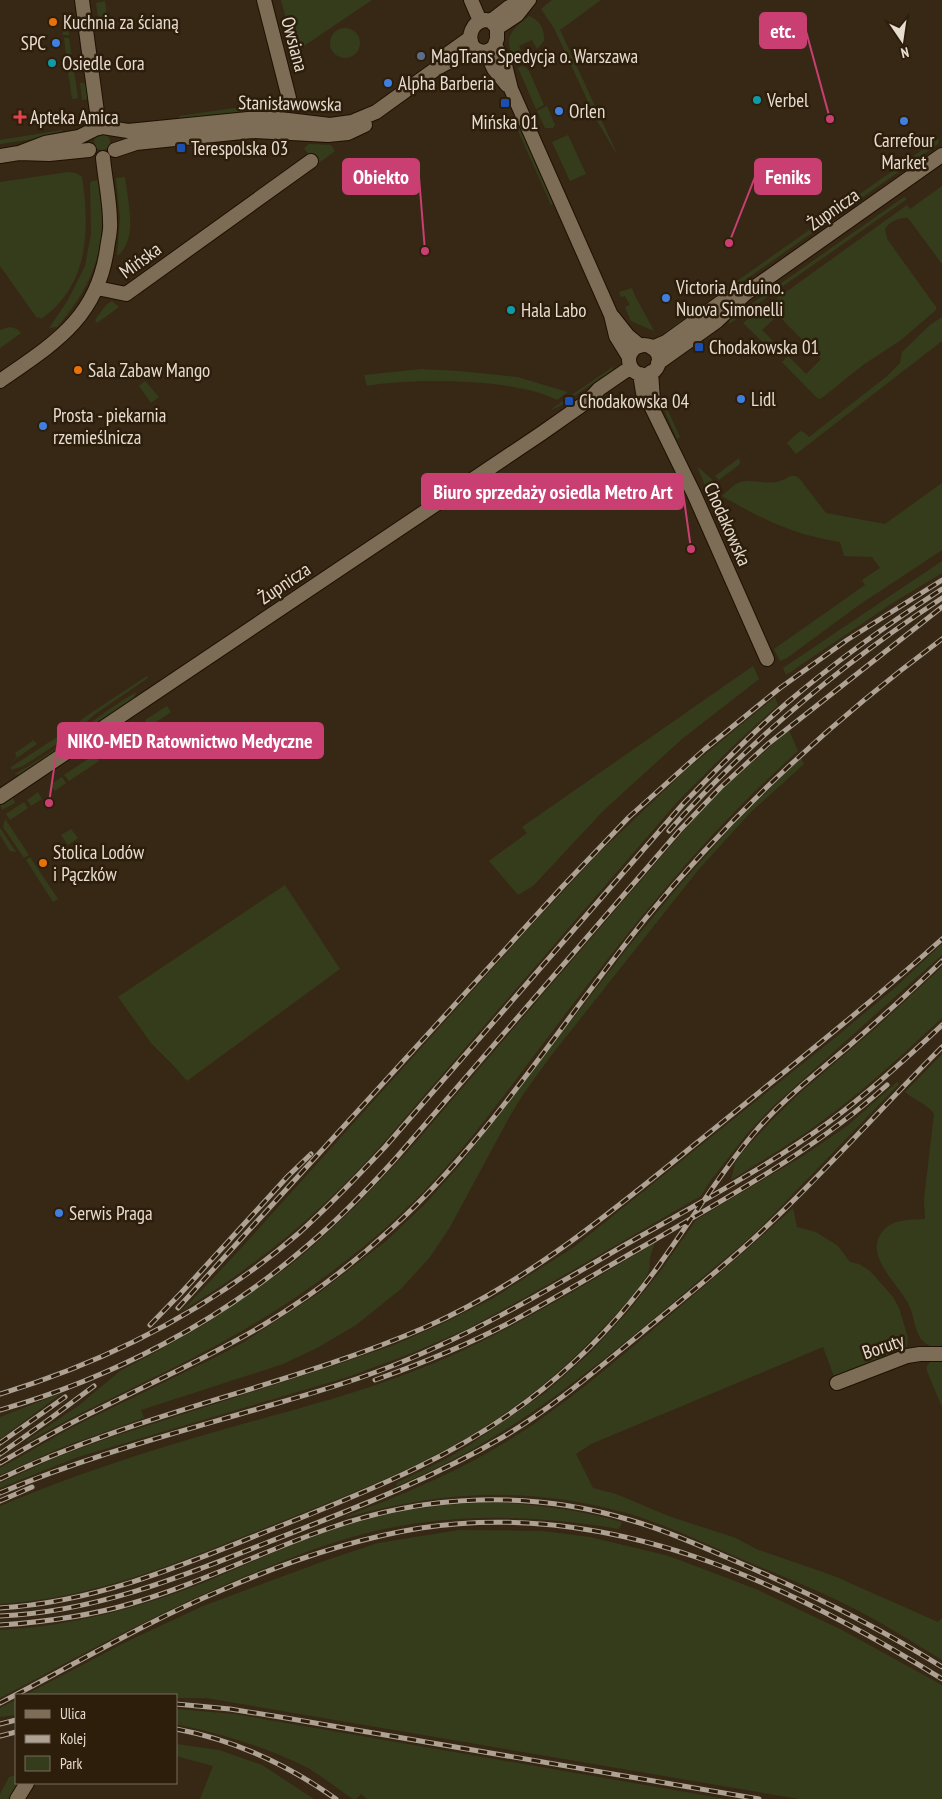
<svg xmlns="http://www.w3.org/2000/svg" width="942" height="1799" font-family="'PT Sans Narrow',sans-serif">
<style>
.green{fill:#353c1c}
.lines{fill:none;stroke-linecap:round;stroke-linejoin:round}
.minor-casing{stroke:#1e1101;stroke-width:16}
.minor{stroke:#7d6c56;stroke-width:14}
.rail-casing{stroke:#ada293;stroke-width:5}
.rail{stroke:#2d1e0b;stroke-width:3;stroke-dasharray:9;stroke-linecap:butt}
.food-dot{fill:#e8710a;stroke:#2d1e0b;stroke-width:2}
.shop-dot{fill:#3f7fe0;stroke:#2d1e0b;stroke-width:2}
.service-dot{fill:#5c6f8a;stroke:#2d1e0b;stroke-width:2}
.culture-dot{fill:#0f9aa8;stroke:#2d1e0b;stroke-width:2}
.transit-dot{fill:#1a4fb4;stroke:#2d1e0b;stroke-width:2}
.health-dot{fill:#e0444e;stroke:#2d1e0b;stroke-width:2}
.labels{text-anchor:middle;stroke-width:5;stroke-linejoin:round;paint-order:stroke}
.poi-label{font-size:19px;fill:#e6dcd0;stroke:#2d1e0b;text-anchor:start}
.street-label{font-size:19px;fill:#e6dcd0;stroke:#2d1e0b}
.leader{fill:none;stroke:#c93f72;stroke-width:2}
.callout-dot{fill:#c93f72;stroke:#2d1e0b;stroke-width:2}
.callout{fill:#c93f72;stroke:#c93f72;stroke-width:2}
.callout-label{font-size:20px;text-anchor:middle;font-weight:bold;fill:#fff}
</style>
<rect width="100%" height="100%" fill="#372815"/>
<!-- green -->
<path class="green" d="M 281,0 L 372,0 L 295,52 Z
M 552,0 L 601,0 L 560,30 L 618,156 L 597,121 L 554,28 L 541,9 Z
M 105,1 L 109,30 L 100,31 L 96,3 Z
M 61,15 L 67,15 L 69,35 L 63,35 Z
M 529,16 C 540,20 545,30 544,41 L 537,49 L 532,40 L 519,46 L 523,55 L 514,59 C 503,37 511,30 529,16 Z
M330 43a15 15 0 1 1 30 0a15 15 0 1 1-30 0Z
M 64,38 L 69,38 L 72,60 L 67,61 Z
M 73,63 L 78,98 L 72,99 L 67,64 Z
M 522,66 L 525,67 L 529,71 L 544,105 L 536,109 L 518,68 Z
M 80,83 L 86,83 L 88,99 L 82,100 Z
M 277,102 L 280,109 L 278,114 L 179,119 L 179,116 Z
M 547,106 L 555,125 L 553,128 L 545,128 L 537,111 Z
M 515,124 L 519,125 L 553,204 L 551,205 Z
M 62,130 L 63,135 L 0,144 L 0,140 Z
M94 142a8 8 0 1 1 16 0a8 8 0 1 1-16 0Z
M 568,135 L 586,174 L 570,181 L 552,142 Z
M 939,138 L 938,144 L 666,336 L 665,332 Z
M 309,144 L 331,145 L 335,151 L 316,165 L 304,148 Z
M 68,172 L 76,173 L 82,177 C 90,229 89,286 41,319 L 39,317 L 37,318 L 0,266 L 0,182 Z
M 125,177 C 127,197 135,226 126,245 C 124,249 121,252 119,255 L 117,255 L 120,218 L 116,178 Z
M 98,180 C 99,193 102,206 102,219 C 103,261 84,296 57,327 L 49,328 L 68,300 L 85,266 L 91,234 L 90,182 Z
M 942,186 L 942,264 L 908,218 C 900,217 889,222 885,229 L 887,239 L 936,307 L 936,310 L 901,340 L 863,365 L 823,397 L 819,399 L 816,397 L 782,362 L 788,356 L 806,374 L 821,359 L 778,315 L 762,330 L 782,350 L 776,355 L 743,323 L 907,205 L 910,209 Z
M 904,197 L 907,199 L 729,324 L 730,319 Z
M 632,288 L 634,294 L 654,331 L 631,321 L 625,307 L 630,305 L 625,296 L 621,297 L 619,292 Z
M 112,301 L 119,307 L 97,323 L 95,320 L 106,305 Z
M 942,317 L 942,341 L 796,454 L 787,443 L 800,431 L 805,433 L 809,437 L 886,377 L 900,363 L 902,352 L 930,325 Z
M 10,327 L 17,329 L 21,333 L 0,348 L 0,330 Z
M 614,366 L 612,370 L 560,406 L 550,410 Z
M 421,369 L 460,371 L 517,377 L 568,392 L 557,400 C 515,378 414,378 367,386 L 364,375 Z
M 145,381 L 159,397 L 151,403 L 139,386 Z
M 658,389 L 680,437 L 677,439 L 656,391 Z
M 739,458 L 740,464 L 719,480 L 715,476 Z
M 697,466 L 718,485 L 710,489 L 705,485 Z
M 790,476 L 795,476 L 799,478 L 826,513 L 885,524 L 942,483 L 942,550 L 859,605 L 787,658 L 780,661 L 774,649 L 865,585 L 862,580 L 880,568 L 872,557 L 844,556 L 840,542 C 793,535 762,519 722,496 C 727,492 733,485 738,483 C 755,476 771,490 790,476 Z
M 942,561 L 942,573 L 891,604 L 786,675 L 783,668 Z
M 753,666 L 759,679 L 682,739 L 603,811 L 533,886 L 518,895 L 489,861 L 527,833 L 522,827 Z
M 147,676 L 148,678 L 95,714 L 75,732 L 23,766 L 11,770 L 11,767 L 74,726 L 85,717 Z
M 136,692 L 133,700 L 22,775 L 14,774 C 44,759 70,738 97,718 C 109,709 123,700 136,692 Z
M 775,697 L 778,705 L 736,743 L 679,800 L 384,1142 C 341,1190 295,1234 242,1271 C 223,1286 201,1298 181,1312 L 233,1257 L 530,927 L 597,855 L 686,770 Z
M 167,706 L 171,712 L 149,727 L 145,720 Z
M 142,723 L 147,729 L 134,737 L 130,731 Z
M 789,730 L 798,751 C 707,832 631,927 558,1024 C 514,1081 473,1141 422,1193 C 362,1254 291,1305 215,1346 C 153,1380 88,1407 27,1442 L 26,1441 L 78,1406 L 120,1371 L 156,1352 L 207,1323 L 288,1267 L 311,1248 L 354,1208 L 409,1150 L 693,820 L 728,784 Z
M 31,738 L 37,744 L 8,764 L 17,757 L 15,753 L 33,741 Z
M 94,755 L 99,761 L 69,781 L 64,775 Z
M 801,758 L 804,764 L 752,811 L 699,869 L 550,1057 L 524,1093 L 511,1114 L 450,1227 L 430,1257 L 401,1289 L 356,1325 L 317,1348 L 283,1364 L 141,1410 L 144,1418 L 65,1446 L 0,1475 L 0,1468 L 73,1427 L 220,1355 L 244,1342 L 319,1293 L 385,1242 L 424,1205 L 459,1166 L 629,946 L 678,887 L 732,826 Z
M 62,777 L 66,783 L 55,791 L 50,785 Z
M 38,792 L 42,799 L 31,806 L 27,800 Z
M 12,796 L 15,803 L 2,810 L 0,804 Z
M 24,802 L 28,808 L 10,820 L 6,814 Z
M 5,819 L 29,855 L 24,858 L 3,827 Z
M 0,828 L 16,852 L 10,851 L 0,835 Z
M 71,829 L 78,838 L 68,845 L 61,835 Z
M 30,857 L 58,899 L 53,902 L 26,860 Z
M 285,885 L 340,969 L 187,1081 L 173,1065 L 151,1043 L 118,997 Z
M 942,944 L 942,955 L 771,1108 L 746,1135 L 711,1180 L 701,1196 L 533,1293 L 467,1329 L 412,1353 L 348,1377 L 78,1457 L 0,1488 L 0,1483 L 57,1457 L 106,1439 L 336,1365 L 394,1345 L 442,1324 L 492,1299 L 574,1247 L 826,1045 L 890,992 Z
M 942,967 L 942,1018 C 900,1057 858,1096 811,1129 C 785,1147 758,1163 731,1180 L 735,1163 L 741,1154 L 770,1122 L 801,1092 L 877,1027 Z
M 942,1054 L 942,1347 C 934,1348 927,1346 921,1339 C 914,1329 914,1314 908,1303 C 896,1281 859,1251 887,1227 C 896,1219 913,1220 925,1219 L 924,1199 L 934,1114 C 928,1104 914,1100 905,1092 Z
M 897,1082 L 899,1084 L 761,1227 L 739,1247 C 671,1303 604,1363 531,1413 C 488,1442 444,1466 397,1486 L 396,1483 L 446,1459 L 471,1444 L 545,1393 L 589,1354 L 626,1314 L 659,1273 L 696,1220 L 803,1156 L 847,1126 Z
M 793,1208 L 797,1227 L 816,1232 L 838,1246 L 850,1262 L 859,1264 L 870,1271 L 893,1297 L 899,1308 L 908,1338 L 907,1347 L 899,1352 L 835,1379 L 823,1347 L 591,1444 L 576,1454 L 593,1488 L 616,1494 L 671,1517 L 736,1538 L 756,1549 L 834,1576 L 938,1622 L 942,1618 L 942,1660 C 911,1641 880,1621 847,1605 C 814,1589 780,1575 746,1561 C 706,1544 666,1524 623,1512 C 526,1486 443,1491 347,1517 L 346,1516 C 405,1494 464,1469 517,1435 C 564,1405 607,1368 649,1333 C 698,1292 746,1251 793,1208 Z
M 655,1243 C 653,1248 651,1253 650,1258 C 649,1263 651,1268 648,1273 C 637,1294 614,1316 598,1333 C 551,1383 495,1425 433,1456 C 379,1484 322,1505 265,1528 C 177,1563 96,1598 0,1604 L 0,1506 C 71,1476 144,1452 218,1431 C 281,1413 346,1397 409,1373 C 495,1341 576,1290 655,1243 Z
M 931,1361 L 942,1361 L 942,1407 L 927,1371 L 927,1366 Z
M 62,1393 L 0,1439 L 0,1417 Z
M 490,1502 C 535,1504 578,1510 622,1522 L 619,1529 C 540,1515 458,1513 379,1530 C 341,1539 304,1552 268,1567 C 175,1603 88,1651 0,1698 L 0,1630 C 71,1626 137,1609 203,1583 C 256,1561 313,1533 369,1519 C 409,1508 449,1504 490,1502 Z
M 459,1530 L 543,1531 L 590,1537 L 669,1556 L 758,1590 L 842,1630 L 942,1685 L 942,1799 L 799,1799 L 206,1698 L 176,1698 L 176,1695 L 25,1695 L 128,1641 L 203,1606 L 327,1560 L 378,1543 Z
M 16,1700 L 16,1715 L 0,1717 L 0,1708 Z
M 176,1709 L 234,1714 L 726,1799 L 367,1799 L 361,1794 L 356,1799 L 353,1799 C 338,1789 323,1777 308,1768 C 267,1747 222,1734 176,1724 Z
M 176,1744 L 219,1750 L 262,1765 L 314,1799 L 200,1799 L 213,1766 L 176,1756 Z
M 16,1775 L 16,1783 L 19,1785 L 11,1799 L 0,1799 L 0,1794 L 9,1777 Z"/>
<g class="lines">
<!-- minor casing -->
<g class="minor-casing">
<path id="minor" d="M 82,0 L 99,127
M 264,0 L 289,98
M 471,0 L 480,21
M 485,20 L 491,21 L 497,28 L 497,39 L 494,47 C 487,53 481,53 474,48 C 466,37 472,22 485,20 Z
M 491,21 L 509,7 L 529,0
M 497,28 L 517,15 L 528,1
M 495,45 L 505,65 L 511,89 L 611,315 L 616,336 L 629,357
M 486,52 L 494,69 L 507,85
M 441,64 L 449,53 L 470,38
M 115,150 L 136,143 L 252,131 L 328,135 L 348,133 L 365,125
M 19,153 L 45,143 L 79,137 L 95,129 L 103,127 L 128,131 L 248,119 L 280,119 L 330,125 L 352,122 L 376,112 L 437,68 L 474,48
M 0,156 L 19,153 L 49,154 L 89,150
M 97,288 L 126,294 L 311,161
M 613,317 L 628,336 L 640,346
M629 360a15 15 0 1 1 30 0a15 15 0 1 1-30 0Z
M 652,348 L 666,342 L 727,298 L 745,294
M 658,363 L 717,321 L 745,294 L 942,155
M 640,374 L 644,399 L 651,406 L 694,494 L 767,659
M 0,381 C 53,344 97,319 107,249 C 108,240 111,231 110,222 C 110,201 105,179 103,158
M 651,406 L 653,400 L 651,372
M 0,797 L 542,433 L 589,400 L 599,389 L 631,367
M 837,1383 L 907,1356 L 920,1354 L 942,1354
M 17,1799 L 27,1783"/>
</g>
<!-- minor -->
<use href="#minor" class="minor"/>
<!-- rail casing -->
<g class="rail-casing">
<path id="rail" d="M 669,831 C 749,741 842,664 942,598
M 178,1308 L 563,886 L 629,817 L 705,749 L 780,688 L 847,640 L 942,580
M 150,1325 L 181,1293 L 288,1176 L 311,1154
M 375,1380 C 420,1364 465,1346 507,1324 C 556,1298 603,1269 651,1242 C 733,1194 816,1149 887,1085
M 0,1394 C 109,1361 212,1308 299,1233 C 329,1206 357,1177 385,1147 L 683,804 C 717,769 751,734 788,702 C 836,661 888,624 942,589
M 0,1410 C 112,1378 219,1322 307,1246 C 339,1219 368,1189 396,1158 L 679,831 L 721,787 L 768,744 L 942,607
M 0,1443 L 65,1397
M 0,1454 L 51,1418 L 94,1386
M 0,1463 C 29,1446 59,1429 89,1414 C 148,1384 208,1358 265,1324 C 311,1296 353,1264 392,1228 C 491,1138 562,1021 646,918 C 733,812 833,720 942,639
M 0,1479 C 136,1413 288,1387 426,1327 C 530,1281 617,1207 704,1137 C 784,1072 865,1008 942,939
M 0,1493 C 82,1458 168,1435 254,1410 C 295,1398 336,1387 376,1372 C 463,1340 543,1293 623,1246 C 692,1207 764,1169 829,1122 C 869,1092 906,1059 942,1025
M 0,1501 L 32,1487
M 0,1608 C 92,1602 171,1570 255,1536 C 356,1496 459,1458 544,1388 C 590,1351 630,1307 664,1258 C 694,1216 721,1172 754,1133 C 782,1100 817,1073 850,1045 C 881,1018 912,990 942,961
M 0,1616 C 94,1612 179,1578 266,1543 C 347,1511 428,1481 503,1437 C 552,1408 595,1371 639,1335 C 681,1300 724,1267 764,1229 C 826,1171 882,1107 942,1047
M 0,1625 C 45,1622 90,1616 133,1603 C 201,1583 263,1551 330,1528 C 427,1494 531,1490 630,1520 C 668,1531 705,1548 742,1564 C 811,1594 878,1627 942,1667
M 0,1703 C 74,1665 145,1622 222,1590 C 286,1562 352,1539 421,1528 C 609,1499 786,1582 942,1679
M 176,1704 L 230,1709 L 280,1717 L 759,1799
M 0,1724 L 16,1720
M 176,1729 C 235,1740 288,1765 336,1799
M 0,1736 L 16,1732"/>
</g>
<!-- rail -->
<use href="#rail" class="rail"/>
</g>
<!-- markers -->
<g class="food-dot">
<circle cx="53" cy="22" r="5"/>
<circle cx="78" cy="370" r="5"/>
<circle cx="43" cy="863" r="5"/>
</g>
<g class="shop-dot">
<circle cx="56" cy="43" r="5"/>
<circle cx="388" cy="83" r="5"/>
<circle cx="559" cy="111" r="5"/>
<circle cx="904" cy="121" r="5"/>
<circle cx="666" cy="298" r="5"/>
<circle cx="741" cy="399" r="5"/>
<circle cx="43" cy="426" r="5"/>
<circle cx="59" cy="1213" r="5"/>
</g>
<circle class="service-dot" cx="421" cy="56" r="5"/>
<g class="culture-dot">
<circle cx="52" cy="63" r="5"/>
<circle cx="757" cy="100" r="5"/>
<circle cx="511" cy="310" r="5"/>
</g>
<g class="transit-dot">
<rect x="500" y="98" width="10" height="10" rx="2.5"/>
<rect x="176" y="143" width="10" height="10" rx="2.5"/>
<rect x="694" y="342" width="10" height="10" rx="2.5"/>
<rect x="564" y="396" width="10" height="10" rx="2.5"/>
</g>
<path class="health-dot" d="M17.5 109.5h5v5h5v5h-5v5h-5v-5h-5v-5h5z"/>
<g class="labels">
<!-- poi labels -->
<g class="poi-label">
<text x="63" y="29">Kuchnia za ścianą</text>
<text x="46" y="50" text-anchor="end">SPC</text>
<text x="431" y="63">MagTrans Spedycja o. Warszawa</text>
<text x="62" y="70">Osiedle Cora</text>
<text x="398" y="90">Alpha Barberia</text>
<text x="767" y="107">Verbel</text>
<text x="569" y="118">Orlen</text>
<text x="30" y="124">Apteka Amica</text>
<text x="505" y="129" text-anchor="middle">Mińska 01</text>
<text x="904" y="147" text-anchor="middle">Carrefour<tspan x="904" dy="22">Market</tspan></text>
<text x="191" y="155">Terespolska 03</text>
<text x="676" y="294">Victoria Arduino.<tspan x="676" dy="22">Nuova Simonelli</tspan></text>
<text x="521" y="317">Hala Labo</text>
<text x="709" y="354">Chodakowska 01</text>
<text x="88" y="377">Sala Zabaw Mango</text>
<text x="751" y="406">Lidl</text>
<text x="579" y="408">Chodakowska 04</text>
<text x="53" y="422">Prosta - piekarnia<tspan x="53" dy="22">rzemieślnicza</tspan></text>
<text x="53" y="859">Stolica Lodów<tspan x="53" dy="22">i Pączków</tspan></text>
<text x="69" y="1220">Serwis Praga</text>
</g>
<!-- street labels -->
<g class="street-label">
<text transform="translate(295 44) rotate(75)" y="7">Owsiana</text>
<text transform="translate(290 103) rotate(1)" y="7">Stanisławowska</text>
<text transform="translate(833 209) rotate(-35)" y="7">Żupnicza</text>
<text transform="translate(140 260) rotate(-36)" y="7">Mińska</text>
<text transform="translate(728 524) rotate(66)" y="7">Chodakowska</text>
<text transform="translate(284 583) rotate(-34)" y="7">Żupnicza</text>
<text transform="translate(883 1346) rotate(-19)" y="7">Boruty</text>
</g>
</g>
<!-- callouts -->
<path class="leader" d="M830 119L806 31M425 251L419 177M729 243L755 177M691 549L683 492M49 803L58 741"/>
<g class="callout-dot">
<circle cx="830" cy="119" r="5"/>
<circle cx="425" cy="251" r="5"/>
<circle cx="729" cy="243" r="5"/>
<circle cx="691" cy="549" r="5"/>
<circle cx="49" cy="803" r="5"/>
</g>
<g class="callout">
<rect x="760" y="13" width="46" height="35" rx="5"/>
<rect x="343" y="159" width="76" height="35" rx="5"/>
<rect x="755" y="159" width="66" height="35" rx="5"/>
<rect x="422" y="474" width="261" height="35" rx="5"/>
<rect x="58" y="723" width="265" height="35" rx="5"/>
</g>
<g class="callout-label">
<text x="783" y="38">etc.</text>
<text x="381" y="184">Obiekto</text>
<text x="788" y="184">Feniks</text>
<text x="553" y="499">Biuro sprzedaży osiedla Metro Art</text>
<text x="190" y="748">NIKO-MED Ratownictwo Medyczne</text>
</g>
<!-- legend -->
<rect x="15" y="1694" width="162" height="90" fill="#2d1e0b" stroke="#776a5a"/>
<rect x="25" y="1710" width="25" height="8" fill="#7d6c56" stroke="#776a5a"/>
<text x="60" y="1719" font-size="15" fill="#e6dcd0">Ulica</text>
<rect x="25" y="1735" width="25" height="8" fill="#ada293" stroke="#776a5a"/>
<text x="60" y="1744" font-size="15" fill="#e6dcd0">Kolej</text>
<rect x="25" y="1756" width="25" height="15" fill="#353c1c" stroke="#776a5a"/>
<text x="60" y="1769" font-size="15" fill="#e6dcd0">Park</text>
<!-- north arrow -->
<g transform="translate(902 40) rotate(167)" stroke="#2d1e0b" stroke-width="4" paint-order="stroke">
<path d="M0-4L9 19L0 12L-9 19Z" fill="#e6dcd0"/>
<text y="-8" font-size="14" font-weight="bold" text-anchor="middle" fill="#e6dcd0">N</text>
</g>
</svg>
